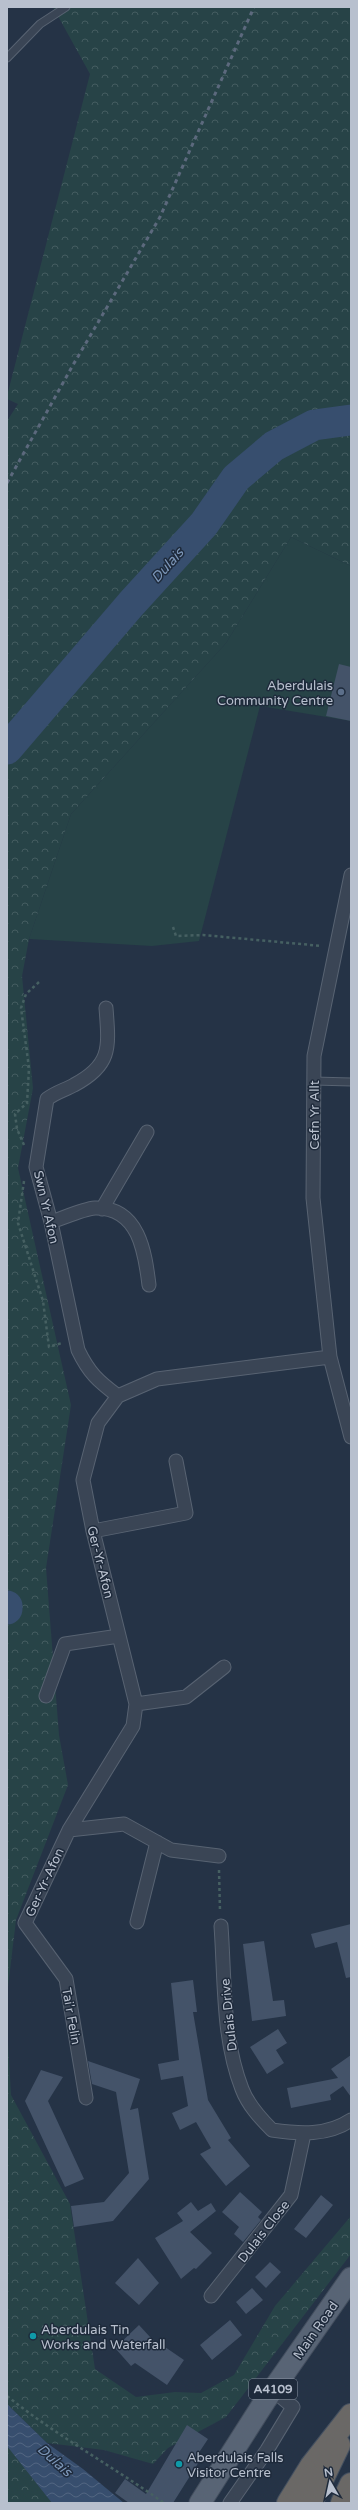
<svg xmlns="http://www.w3.org/2000/svg" width="358" height="2510" font-family="'Varela Round',sans-serif">
<style>
.green{fill:#274347}
.forest{fill:url(#forest-crowns)}
.water{fill:url(#water-waves)}
.lines{fill:none;stroke-linecap:round;stroke-linejoin:round}
.river{stroke:#374e6e;stroke-width:31}
.building{fill:#445369}
.service-casing{stroke:#586372;stroke-width:9}
.minor-casing{stroke:#586372;stroke-width:15}
.primary-casing{stroke:#434e5e;stroke-width:23}
.trunk-casing{stroke:#445060;stroke-width:24}
.path{stroke:#466062;stroke-width:2.5;stroke-dasharray:3 3;stroke-linecap:butt}
.service{stroke:#3a4555;stroke-width:7}
.minor{stroke:#3a4555;stroke-width:13}
.primary{stroke:#586475;stroke-width:21}
.trunk{stroke:#6a6866;stroke-width:22}
.rail{stroke:#5c697d;stroke-width:3;stroke-dasharray:4 4;stroke-linecap:butt}
.service-dot{fill:#5c6f8a;stroke:#1e2a3b;stroke-width:1.5}
.culture-dot{fill:#0f9aa8;stroke:#1e2a3b;stroke-width:1.5}
.labels{text-anchor:middle;stroke-width:3;stroke-linejoin:round;paint-order:stroke}
.shield{fill:#1e2a3b;stroke:#8a93a2;stroke-width:1}
.shield-label{font-size:12px;font-weight:bold;fill:#b8c0ce}
.poi-label{font-size:13px;fill:#b8c0ce;stroke:#1e2a3b;text-anchor:start}
.street-label{font-size:13px;fill:#b8c0ce;stroke:#1e2a3b}
.water-label{font-size:14px;font-style:italic;fill:#7c96b8;stroke:#1e2a3b}
</style>
<defs>
<pattern id="forest-crowns" width="20" height="18" patternUnits="userSpaceOnUse"><rect width="20" height="18" fill="#274347"/><path d="M2 6a3 3 0 1 1 6 0M12 15a3 3 0 1 1 6 0" fill="none" stroke="#445c60"/></pattern>
<pattern id="water-waves" width="16" height="10" patternUnits="userSpaceOnUse"><rect width="16" height="10" fill="#374e6e"/><path d="M0 5q4-4 8 0t8 0" fill="none" stroke="#526682"/></pattern>
</defs>
<rect width="100%" height="100%" fill="#253346"/>
<!-- green -->
<path class="green" d="M 291,537 L 351,566 L 351,721 L 260,706 L 199,941 L 152,946 L 29,939 L 71,814 L 226,643 Z"/>
<!-- forest -->
<path class="forest" d="M 53,7 L 351,7 L 351,566 L 291,537 L 226,643 L 71,814 L 29,939 L 22,976 L 33,1088 L 18,1168 L 71,1405 L 46,1568 L 59,1735 L 68,1785 L 16,1920 L 7,1995 L 7,421 L 18,404 L 7,399 L 7,396 L 90,74 Z
M 7,2024 L 11,2095 L 70,2204 L 95,2369 L 136,2397 L 175,2392 L 201,2393 L 234,2375 L 275,2306 L 351,2216 L 351,2254 L 226,2417 L 168,2448 L 153,2464 L 104,2450 L 47,2443 L 7,2404 Z
M 7,2446 L 11,2450 L 52,2503 L 7,2503 Z"/>
<!-- water -->
<path class="water" d="M 7,2404 L 47,2443 L 83,2469 L 124,2503 L 52,2503 L 7,2446 Z"/>
<g class="lines">
<!-- river -->
<path class="river" d="M 7,749 L 131,604 L 204,524 L 236,478 L 274,446 L 314,425 L 351,420
M 7,1606 L 7,1609"/>
</g>
<!-- building -->
<path class="building" d="M 339,664 L 351,667 L 351,721 L 326,716 Z
M 351,1924 L 351,1977 L 346,1978 L 337,1942 L 315,1948 L 311,1934 Z
M 264,1941 L 273,2001 L 284,2000 L 286,2016 L 252,2021 L 243,1944 Z
M 193,1980 L 197,2012 L 193,2012 L 208,2100 L 231,2138 L 228,2140 L 250,2166 L 226,2186 L 200,2154 L 211,2148 L 196,2122 L 180,2130 L 172,2113 L 188,2106 L 183,2076 L 161,2080 L 158,2064 L 179,2060 L 171,1983 Z
M 278,2029 L 287,2043 L 276,2050 L 284,2063 L 267,2074 L 250,2047 Z
M 351,2055 L 351,2097 L 343,2086 L 330,2095 L 331,2100 L 291,2108 L 287,2088 L 338,2078 L 331,2069 Z
M 88,2061 L 140,2079 L 130,2110 L 138,2108 L 149,2179 L 113,2221 L 74,2227 L 71,2206 L 104,2202 L 129,2173 L 116,2092 L 92,2084 Z
M 41,2070 L 63,2077 L 48,2101 L 84,2179 L 65,2187 L 25,2101 Z
M 240,2192 L 262,2212 L 258,2217 L 261,2220 L 243,2242 L 234,2234 L 239,2227 L 222,2212 Z
M 321,2195 L 333,2205 L 306,2238 L 294,2229 Z
M 191,2202 L 198,2211 L 211,2203 L 216,2211 L 190,2232 L 212,2253 L 196,2269 L 194,2268 L 181,2279 L 155,2238 L 183,2221 L 177,2213 Z
M 138,2258 L 159,2283 L 139,2305 L 115,2283 Z
M 270,2262 L 281,2272 L 266,2288 L 255,2277 Z
M 252,2288 L 263,2300 L 246,2314 L 236,2302 Z
M 230,2320 L 242,2335 L 212,2360 L 200,2345 Z
M 139,2325 L 162,2350 L 165,2347 L 184,2360 L 167,2385 L 135,2363 L 131,2366 L 115,2348 Z
M 187,2425 L 208,2439 L 198,2454 L 202,2457 L 173,2503 L 129,2503 L 115,2493 L 125,2479 L 146,2494 Z"/>
<g class="lines">
<!-- service casing -->
<g class="service-casing">
<path id="service" d="M 7,58 L 40,24 L 66,7
M 314,1081 L 351,1082"/>
</g>
<!-- minor casing -->
<g class="minor-casing">
<path id="minor" d="M 351,875 L 314,1056 L 313,1198 L 330,1357 L 351,1437
M 106,1008 C 109,1047 112,1065 74,1085 C 65,1090 56,1092 47,1099 L 36,1167 L 51,1222 L 78,1350 C 89,1373 98,1381 118,1396
M 102,1209 L 147,1132
M 51,1222 C 64,1218 82,1209 95,1208 C 139,1207 145,1252 149,1285
M 93,1531 L 186,1513 L 176,1461
M 46,1696 L 65,1644 L 119,1636
M 136,1704 L 186,1697 L 224,1667
M 69,1830 L 124,1824 L 171,1850 L 219,1856
M 137,1922 L 157,1842
M 221,1926 C 225,1980 222,2038 242,2089 C 248,2105 260,2118 272,2130 C 300,2134 327,2136 351,2120
M 86,2098 L 66,1979 L 25,1923 L 69,1830 L 133,1726 L 136,1704 L 93,1531 L 83,1480 L 98,1423 L 118,1396 L 157,1379 L 330,1357
M 211,2296 L 291,2195 L 304,2134
M 230,2503 L 267,2450 L 293,2407 L 273,2390"/>
</g>
<!-- primary casing -->
<g class="primary-casing">
<path id="primary" d="M 200,2503 L 265,2401 L 351,2278"/>
</g>
<!-- trunk casing -->
<g class="trunk-casing">
<path id="trunk" d="M 288,2503 L 311,2466 L 351,2415
M 311,2503 L 339,2445
M 342,2503 L 351,2484"/>
</g>
<!-- path -->
<path class="path" d="M 173,927 L 176,936 L 203,935 L 322,946
M 24,1145 L 17,1129 L 15,1114 L 27,1103 L 29,1068 L 21,1008 L 26,994 L 39,982
M 24,1181 L 18,1223 L 43,1301 L 49,1347 L 62,1343
M 219,1870 L 220,1911
M 7,2396 C 57,2436 112,2466 164,2503"/>
<!-- service -->
<use href="#service" class="service"/>
<!-- minor -->
<use href="#minor" class="minor"/>
<!-- primary -->
<use href="#primary" class="primary"/>
<!-- trunk -->
<use href="#trunk" class="trunk"/>
<!-- rail -->
<path class="rail" d="M 7,483 L 73,365 L 160,217 L 254,7"/>
</g>
<!-- markers -->
<circle class="service-dot" cx="341" cy="692" r="4"/>
<g class="culture-dot">
<circle cx="33" cy="2336" r="4"/>
<circle cx="179" cy="2464" r="4"/>
</g>
<g class="labels">
<!-- shield labels -->
<rect class="shield" x="249" y="2379" width="48" height="20" rx="3"/>
<g class="shield-label">
<text x="273" y="2393">A4109</text>
</g>
<!-- poi labels -->
<g class="poi-label">
<text x="333" y="690" text-anchor="end">Aberdulais<tspan x="333" dy="15">Community Centre</tspan></text>
<text x="41" y="2334">Aberdulais Tin<tspan x="41" dy="15">Works and Waterfall</tspan></text>
<text x="187" y="2462">Aberdulais Falls<tspan x="187" dy="15">Visitor Centre</tspan></text>
</g>
<!-- street labels -->
<g class="street-label">
<text transform="translate(314 1115) rotate(-90)" y="5">Cefn Yr Allt</text>
<text transform="translate(47 1207) rotate(77)" y="5">Swn Yr Afon</text>
<text transform="translate(101 1562) rotate(76)" y="5">Ger-Yr-Afon</text>
<text transform="translate(44 1882) rotate(-65)" y="5">Ger-Yr-Afon</text>
<text transform="translate(228 2015) rotate(-96)" y="5">Dulais Drive</text>
<text transform="translate(72 2016) rotate(80)" y="5">Tai'r Felin</text>
<text transform="translate(263 2231) rotate(-52)" y="5">Dulais Close</text>
<text transform="translate(315 2330) rotate(-55)" y="5">Main Road</text>
</g>
<!-- water labels -->
<g class="water-label">
<text transform="translate(167 565) rotate(-48)" y="5">Dulais</text>
<text transform="translate(55 2460) rotate(42)" y="5">Dulais</text>
</g>
</g>
<!-- border -->
<rect width="358" height="2510" fill="none" stroke="#b8c0ce" stroke-width="16"/>
<!-- north arrow -->
<g transform="translate(330 2482) rotate(351)" stroke="#1e2a3b" stroke-width="3" paint-order="stroke">
<path d="M0-3L7 15L0 10L-7 15Z" fill="#b8c0ce"/>
<text y="-6" font-size="11" font-weight="bold" text-anchor="middle" fill="#b8c0ce">N</text>
</g>
</svg>
